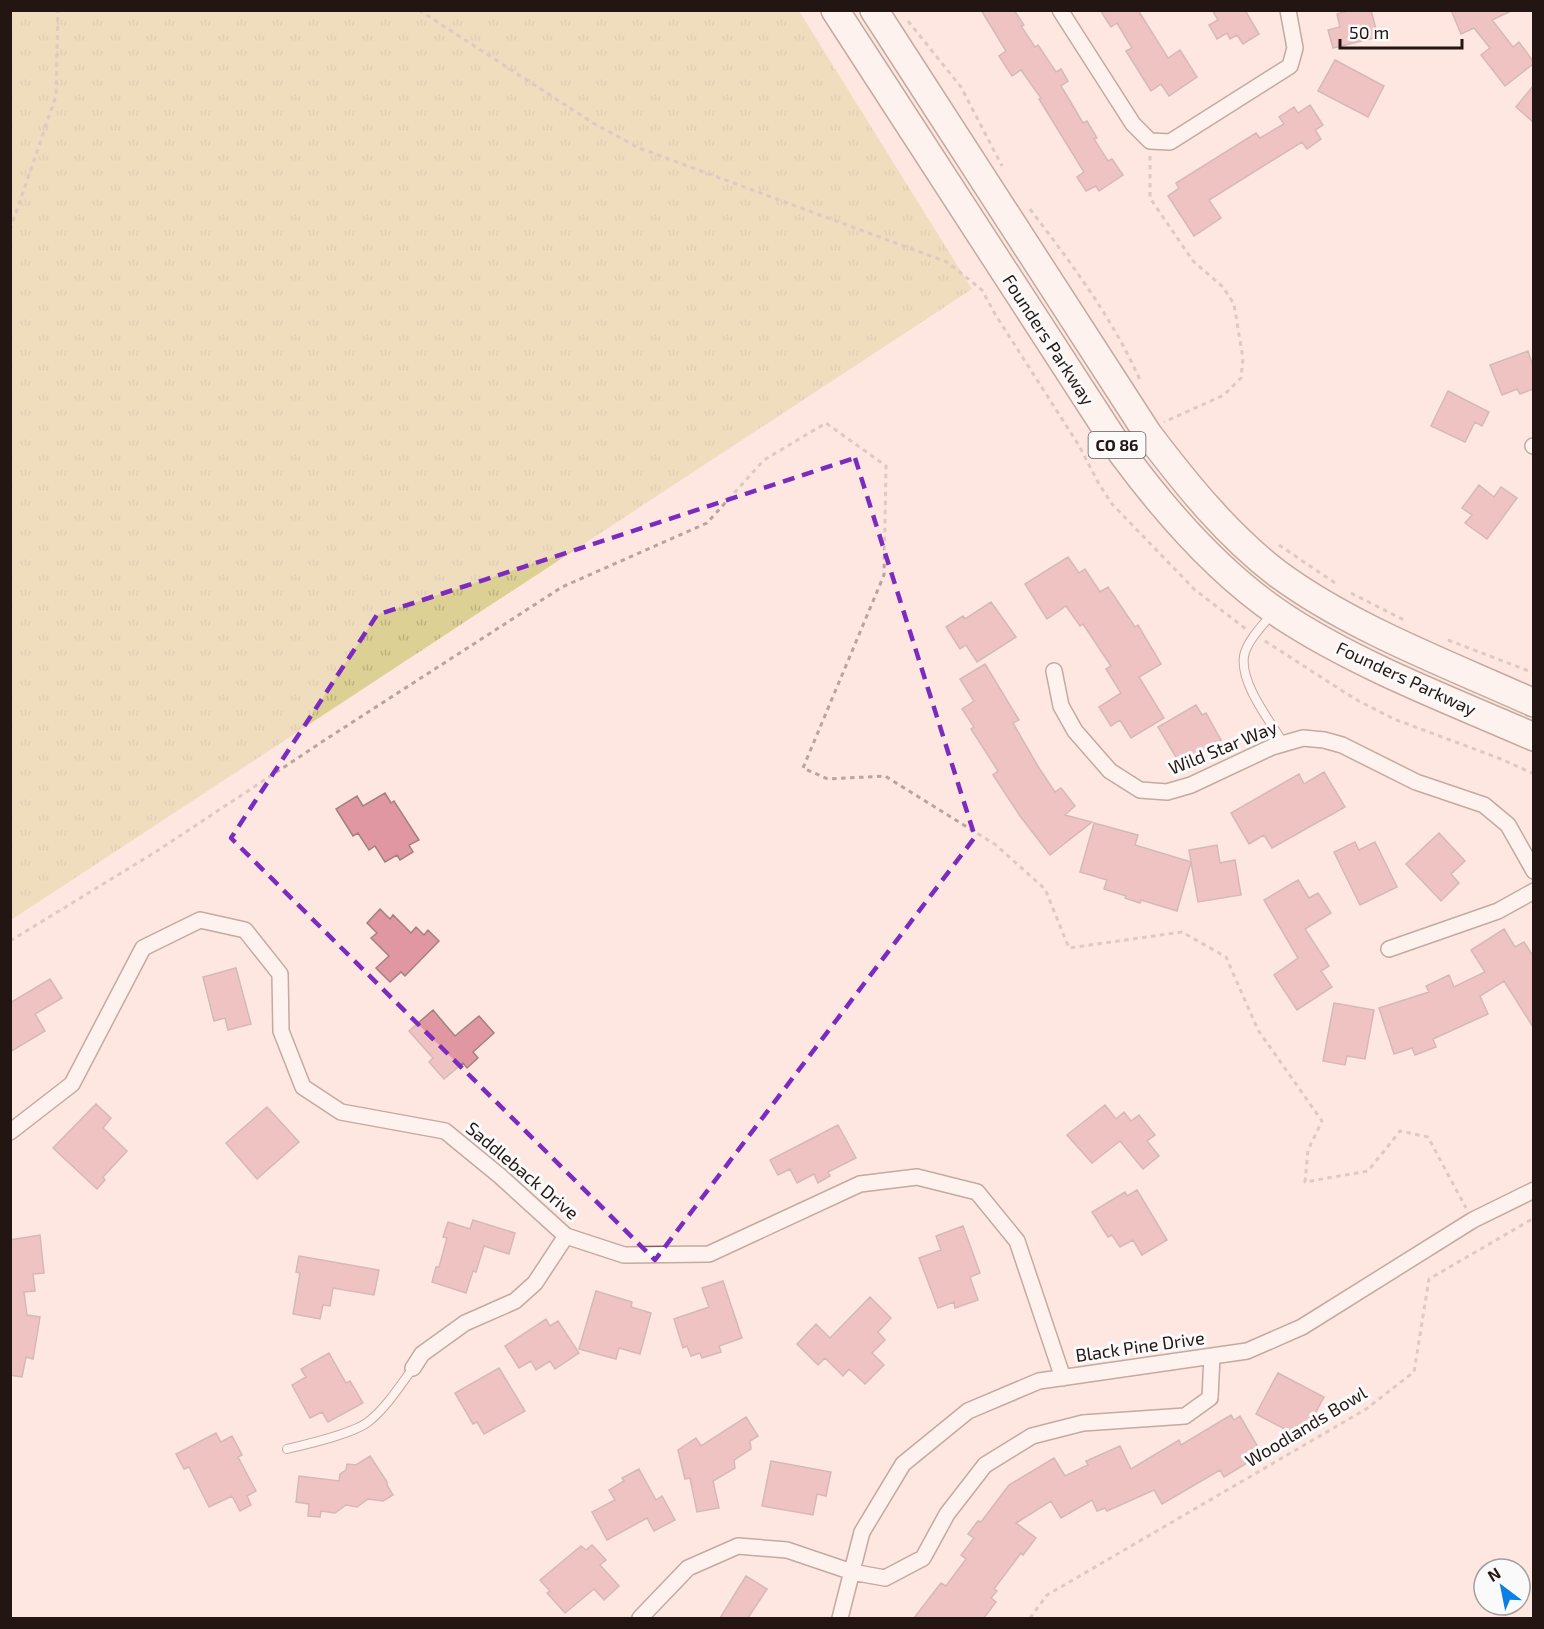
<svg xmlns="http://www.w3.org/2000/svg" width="1544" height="1629" font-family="'Exo 2',sans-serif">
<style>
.grass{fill:url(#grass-tufts)}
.building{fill:#e097a1;stroke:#a38084;stroke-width:1.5}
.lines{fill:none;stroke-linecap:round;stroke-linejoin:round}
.lane-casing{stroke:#7e5f54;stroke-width:10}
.street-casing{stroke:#7e5f54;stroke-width:18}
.highway-casing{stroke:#7e5f54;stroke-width:30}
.path{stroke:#b8a59f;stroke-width:3;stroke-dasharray:4.5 4.5;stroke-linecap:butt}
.lane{stroke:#fff;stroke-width:8}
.street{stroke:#fff;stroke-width:15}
.highway{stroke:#fff;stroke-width:27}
.marked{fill:none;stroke:#7b2cbf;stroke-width:4.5;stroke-dasharray:12 8;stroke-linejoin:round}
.labels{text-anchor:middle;stroke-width:6;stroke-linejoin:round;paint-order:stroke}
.shield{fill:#fafafa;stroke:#645a58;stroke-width:1.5}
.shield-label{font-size:16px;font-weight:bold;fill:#231612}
.street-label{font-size:18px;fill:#231612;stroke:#fafafa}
</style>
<defs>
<pattern id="grass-tufts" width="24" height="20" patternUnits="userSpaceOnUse" patternTransform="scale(1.5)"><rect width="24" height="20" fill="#ddd094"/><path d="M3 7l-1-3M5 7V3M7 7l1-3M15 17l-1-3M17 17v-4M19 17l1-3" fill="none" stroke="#bdb27f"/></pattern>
</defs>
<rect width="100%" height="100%" fill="#fde7e0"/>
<!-- grass -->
<path class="grass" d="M 11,10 L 799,11 L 972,289 L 11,920 Z"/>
<!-- building -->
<path class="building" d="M 981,10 L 1014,10 L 1024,25 L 1021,26 L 1035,47 L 1038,45 L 1056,72 L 1061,69 L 1068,81 L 1061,86 L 1070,101 L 1083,123 L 1087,121 L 1097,138 L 1094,139 L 1108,161 L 1112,159 L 1123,175 L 1099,191 L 1096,186 L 1086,191 L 1077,177 L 1084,172 L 1039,99 L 1041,98 L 1021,70 L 1012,76 L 999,56 L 1006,51 Z
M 1100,10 L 1138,10 L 1168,58 L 1180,50 L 1197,77 L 1169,96 L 1161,84 L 1151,91 L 1126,51 L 1132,48 L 1117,23 L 1111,27 Z
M 1212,10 L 1245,10 L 1259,34 L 1243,44 L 1237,35 L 1230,39 L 1227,33 L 1217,39 L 1209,25 L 1218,20 Z
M 1351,10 L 1371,10 L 1378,37 L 1333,48 L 1328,30 L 1340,27 L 1337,14 Z
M 1451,10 L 1513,10 L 1492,20 L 1513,47 L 1519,42 L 1533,61 L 1533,64 L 1505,86 L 1481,55 L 1490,48 L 1474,28 L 1461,34 Z
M 1335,60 L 1384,86 L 1368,117 L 1318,91 Z
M 1533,86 L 1533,122 L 1516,107 Z
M 1310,105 L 1323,125 L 1315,130 L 1321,139 L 1307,149 L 1302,142 L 1209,200 L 1221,218 L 1194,236 L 1168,196 L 1179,188 L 1176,183 L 1256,133 L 1260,138 L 1284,124 L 1279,117 L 1294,107 L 1298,113 Z
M 1528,351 L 1533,366 L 1533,389 L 1520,394 L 1517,389 L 1502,395 L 1490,365 Z
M 1448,391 L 1489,412 L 1482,426 L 1475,422 L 1465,442 L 1431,426 Z
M 1479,485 L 1494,497 L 1501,487 L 1517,498 L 1487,539 L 1465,523 L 1472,515 L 1462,508 Z
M 1068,557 L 1079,573 L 1085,569 L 1100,592 L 1108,587 L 1135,627 L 1138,625 L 1161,664 L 1139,677 L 1164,718 L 1131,738 L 1120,720 L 1111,726 L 1099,707 L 1121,693 L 1106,669 L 1111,666 L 1083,624 L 1080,626 L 1066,606 L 1047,619 L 1025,584 Z
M 991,602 L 1016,637 L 977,662 L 966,645 L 960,649 L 946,627 L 963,616 L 965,619 Z
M 985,664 L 1019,720 L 1013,723 L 1039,768 L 1055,792 L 1061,788 L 1075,806 L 1065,815 L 1092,822 L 1050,855 L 1020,816 L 993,775 L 998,771 L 971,729 L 974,727 L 962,709 L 974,701 L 960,679 Z
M 1196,705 L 1202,715 L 1206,713 L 1221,740 L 1180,764 L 1158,727 Z
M 1324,772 L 1345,807 L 1272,848 L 1264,835 L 1249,844 L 1231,813 L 1299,774 L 1304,784 Z
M 385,793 L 391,803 L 394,801 L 419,840 L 409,845 L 413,852 L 400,860 L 397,855 L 385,862 L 375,846 L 369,850 L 358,833 L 353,836 L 336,809 L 357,796 L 363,806 Z
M 1094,823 L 1138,835 L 1135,845 L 1191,862 L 1189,850 L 1217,845 L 1220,863 L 1235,860 L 1241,895 L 1198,902 L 1191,862 L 1177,911 L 1141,900 L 1140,903 L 1125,898 L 1126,896 L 1104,889 L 1107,880 L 1080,872 Z
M 1439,833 L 1465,861 L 1451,874 L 1459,883 L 1441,901 L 1406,864 Z
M 1355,842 L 1359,850 L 1375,842 L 1397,887 L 1360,905 L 1334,852 Z
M 1298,880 L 1309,898 L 1318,893 L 1331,913 L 1305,929 L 1329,966 L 1321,971 L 1332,987 L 1297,1010 L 1274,975 L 1298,958 L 1264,900 Z
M 380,909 L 390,919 L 393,915 L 411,933 L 416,927 L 424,935 L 428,930 L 439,941 L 405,976 L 401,972 L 390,982 L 376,968 L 389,956 L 371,938 L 377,933 L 367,923 Z
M 1504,929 L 1515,947 L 1524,942 L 1533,956 L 1533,1027 L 1504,981 L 1480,996 L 1488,1014 L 1433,1039 L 1436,1047 L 1415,1055 L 1412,1048 L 1394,1054 L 1379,1008 L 1429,992 L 1426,986 L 1449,975 L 1454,987 L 1485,972 L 1471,950 Z
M 236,968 L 251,1024 L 228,1030 L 225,1018 L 214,1021 L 203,977 Z
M 50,979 L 62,998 L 35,1014 L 45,1031 L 10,1052 L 10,1003 Z
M 1334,1003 L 1374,1010 L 1365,1059 L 1347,1056 L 1345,1065 L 1323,1061 Z
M 433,1010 L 455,1036 L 479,1016 L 494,1033 L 473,1052 L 478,1058 L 467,1068 L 463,1063 L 444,1079 L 429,1062 L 433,1058 L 409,1031 Z
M 96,1104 L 111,1118 L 103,1128 L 127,1151 L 103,1177 L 105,1180 L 97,1189 L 53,1148 Z
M 1105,1105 L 1116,1119 L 1124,1112 L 1131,1121 L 1139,1115 L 1155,1135 L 1147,1141 L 1159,1156 L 1143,1169 L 1120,1141 L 1092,1163 L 1067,1135 Z
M 267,1107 L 299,1142 L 257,1179 L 226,1143 Z
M 838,1125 L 856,1158 L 828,1172 L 830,1176 L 818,1183 L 814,1174 L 797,1183 L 790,1169 L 778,1175 L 770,1160 Z
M 1137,1190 L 1167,1240 L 1142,1255 L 1133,1240 L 1120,1247 L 1112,1235 L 1108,1237 L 1092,1212 L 1125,1192 L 1127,1196 Z
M 473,1220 L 515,1233 L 509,1254 L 484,1246 L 476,1272 L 473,1271 L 466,1293 L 432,1282 L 436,1267 L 439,1267 L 447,1238 L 443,1237 L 448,1222 L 470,1229 Z
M 963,1226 L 980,1273 L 970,1277 L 978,1300 L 955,1308 L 954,1302 L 938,1308 L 919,1258 L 941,1250 L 936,1236 Z
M 40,1235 L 44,1273 L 33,1274 L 35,1291 L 24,1292 L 27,1315 L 40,1317 L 33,1359 L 26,1357 L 22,1377 L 10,1375 L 10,1240 Z
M 299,1256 L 379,1270 L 374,1295 L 333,1288 L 330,1306 L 323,1305 L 320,1319 L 293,1314 L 300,1273 L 296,1272 Z
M 723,1281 L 742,1338 L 719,1346 L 721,1352 L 702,1358 L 700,1353 L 691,1356 L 687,1346 L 683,1348 L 674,1319 L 709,1307 L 702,1288 Z
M 596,1291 L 632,1302 L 631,1307 L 651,1313 L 640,1354 L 619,1348 L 616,1359 L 579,1349 Z
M 870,1297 L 891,1318 L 878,1332 L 885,1340 L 872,1353 L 884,1365 L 865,1384 L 849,1369 L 843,1376 L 825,1358 L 818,1365 L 797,1344 L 816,1324 L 830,1338 Z
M 546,1319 L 550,1326 L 558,1321 L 579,1353 L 555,1369 L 550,1361 L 536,1370 L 531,1361 L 519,1368 L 505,1346 Z
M 329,1353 L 346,1383 L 350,1381 L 363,1403 L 328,1422 L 322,1412 L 310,1418 L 292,1385 L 306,1377 L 301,1369 Z
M 499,1368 L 525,1411 L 484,1434 L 477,1422 L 473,1424 L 455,1393 Z
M 1278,1373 L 1324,1397 L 1302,1438 L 1256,1414 Z
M 1231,1415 L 1234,1420 L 1240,1416 L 1262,1454 L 1224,1477 L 1220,1470 L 1162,1504 L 1154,1490 L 1107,1511 L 1105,1508 L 1097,1511 L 1092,1500 L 1061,1518 L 1051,1501 L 1016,1523 L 1036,1538 L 1023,1555 L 1021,1553 L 994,1589 L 997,1591 L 991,1598 L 996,1602 L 984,1618 L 914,1618 L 941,1583 L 946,1586 L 966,1559 L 961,1555 L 974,1538 L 968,1534 L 978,1521 L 981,1522 L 1009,1485 L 1054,1458 L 1065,1476 L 1088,1465 L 1086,1461 L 1120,1446 L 1131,1469 L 1179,1440 L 1181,1445 Z
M 746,1417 L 758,1436 L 750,1441 L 751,1449 L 734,1460 L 735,1468 L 713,1481 L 719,1508 L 697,1512 L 690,1478 L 685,1479 L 678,1450 L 696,1438 L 701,1446 Z
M 216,1433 L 221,1442 L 232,1436 L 242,1455 L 238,1457 L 256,1491 L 247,1496 L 251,1505 L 240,1511 L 232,1496 L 209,1507 L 189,1467 L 184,1469 L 176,1454 Z
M 370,1456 L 387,1482 L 387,1485 L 393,1495 L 383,1501 L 368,1499 L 357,1507 L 346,1505 L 335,1513 L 321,1511 L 320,1517 L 308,1516 L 309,1504 L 296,1502 L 299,1476 L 339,1481 L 340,1474 L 346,1470 L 347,1464 L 356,1465 Z
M 771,1461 L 831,1472 L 826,1496 L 817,1494 L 813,1515 L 762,1506 Z
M 639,1469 L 656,1500 L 662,1496 L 675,1520 L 654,1531 L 647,1518 L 607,1540 L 592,1512 L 615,1500 L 609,1490 L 624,1481 L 622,1478 Z
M 592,1545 L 606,1560 L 600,1565 L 619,1586 L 604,1600 L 594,1589 L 565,1613 L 547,1593 L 550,1591 L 540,1580 L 581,1546 L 586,1550 Z
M 746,1576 L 767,1589 L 748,1618 L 720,1618 Z"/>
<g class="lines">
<!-- lane casing -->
<g class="lane-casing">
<path id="lane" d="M 1272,614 C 1262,626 1247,641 1244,656 C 1240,684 1270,721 1284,744
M 287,1449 C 308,1444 352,1434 368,1422 C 386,1408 399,1387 413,1368"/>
</g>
<!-- street casing -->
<g class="street-casing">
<path id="street" d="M 1060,10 L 1133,124 L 1150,141 L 1170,142 L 1290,66 L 1295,48 L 1288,10
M 1533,446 L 1534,446
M 1054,671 L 1061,706 L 1075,731 L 1110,771 L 1140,790 L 1167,792 L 1191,785 L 1272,747 L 1303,738 L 1324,740 L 1342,745 L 1416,782 L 1484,805 L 1508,825 L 1534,871
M 1389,949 L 1498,911 L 1534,891
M 10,1132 L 72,1084 L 143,948 L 200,920 L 245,930 L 280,974 L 281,1031 L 303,1087 L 341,1112 L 445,1131 L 500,1176 L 566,1236 L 624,1255 L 709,1254 L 860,1184 L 917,1177 L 977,1192 L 1017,1241 L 1063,1378
M 413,1368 L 422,1354 L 465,1323 L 515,1301 L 535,1283 L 566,1236
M 640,1618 L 688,1568 L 738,1546 L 787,1550 L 852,1572 L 885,1578 L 923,1558 L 947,1514 L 985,1465 L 1032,1436 L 1083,1423 L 1185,1416 L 1210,1398 L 1212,1356
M 840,1618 L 862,1532 L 903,1464 L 968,1411 L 1039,1381 L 1247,1351 L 1302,1327 L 1473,1220 L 1534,1190"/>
</g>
<!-- highway casing -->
<g class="highway-casing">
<path id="highway" d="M 835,10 L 1122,453 C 1167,514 1220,575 1284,617 C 1359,666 1452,701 1534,737
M 874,10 L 1148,434 C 1186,484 1227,535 1278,574 C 1351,628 1450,665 1534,703"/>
</g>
<!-- path -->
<path class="path" d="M 419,10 L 593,123 L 639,148 L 947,262 L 982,290 L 995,314 L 1078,444 L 1099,484 L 1112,504 L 1195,590 L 1246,629
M 908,21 L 961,87 L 1002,166
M 1150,156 L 1150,198 L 1193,261 L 1223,287 L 1234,304 L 1243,359 L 1241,378 L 1224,395 L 1164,422
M 1030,209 C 1071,263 1112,317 1140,380
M 10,230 L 56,96 L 58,10
M 1279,545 L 1338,585
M 1351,593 L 1404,620
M 1448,640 L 1534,673
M 1265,641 L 1355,699 L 1394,719 L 1501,759 L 1534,774
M 10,941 L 157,851 L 331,736 L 562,587 L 707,523 L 764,460 L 826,423 L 886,466 L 884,575 L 803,768 L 828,779 L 885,776 L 996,845 L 1045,889 L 1069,948 L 1182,932 L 1226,957 L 1258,1030 L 1322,1121 L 1308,1150 L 1305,1182 L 1368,1171 L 1400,1131 L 1428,1137 L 1466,1208
M 1030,1618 L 1047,1595 L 1366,1409 L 1414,1372 L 1429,1279 L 1534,1218"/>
<!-- lane -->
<use href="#lane" class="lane"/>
<!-- street -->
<use href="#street" class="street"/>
<!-- highway -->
<use href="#highway" class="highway"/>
</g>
<!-- marked area -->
<path d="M0 0H1544V1629H0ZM 855,458 L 975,837 L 655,1260 L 231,838 L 377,615 Z" fill="#fde7e0" fill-opacity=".55" fill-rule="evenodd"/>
<path class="marked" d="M 855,458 L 975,837 L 655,1260 L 231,838 L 377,615 Z"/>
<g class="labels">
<!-- shield labels -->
<rect class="shield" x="1088.5" y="432" width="57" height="26" rx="4.5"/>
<g class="shield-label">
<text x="1117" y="451">CO 86</text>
</g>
<!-- street labels -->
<g class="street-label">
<text transform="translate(1048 340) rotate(57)" y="6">Founders Parkway</text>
<text transform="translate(1406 679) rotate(25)" y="6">Founders Parkway</text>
<text transform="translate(1223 748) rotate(-22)" y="6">Wild Star Way</text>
<text transform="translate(522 1171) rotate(40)" y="6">Saddleback Drive</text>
<text transform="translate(1140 1347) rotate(-8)" y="6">Black Pine Drive</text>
<text transform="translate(1306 1427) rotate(-31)" y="6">Woodlands Bowl</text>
</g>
</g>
<!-- border -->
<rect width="1544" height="1629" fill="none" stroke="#231612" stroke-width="24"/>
<!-- north arrow -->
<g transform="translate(1502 1587) rotate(328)"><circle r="28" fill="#fafafa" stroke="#a49f9d" stroke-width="1.5"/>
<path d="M0-4.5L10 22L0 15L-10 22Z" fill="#0b7fe5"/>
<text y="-9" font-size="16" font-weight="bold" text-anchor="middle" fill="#231612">N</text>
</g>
<!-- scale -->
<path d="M1340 39v9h122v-9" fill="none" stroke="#231612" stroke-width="3"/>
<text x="1349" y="39" font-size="18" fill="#231612" stroke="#fafafa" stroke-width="4.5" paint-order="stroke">50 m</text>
</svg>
